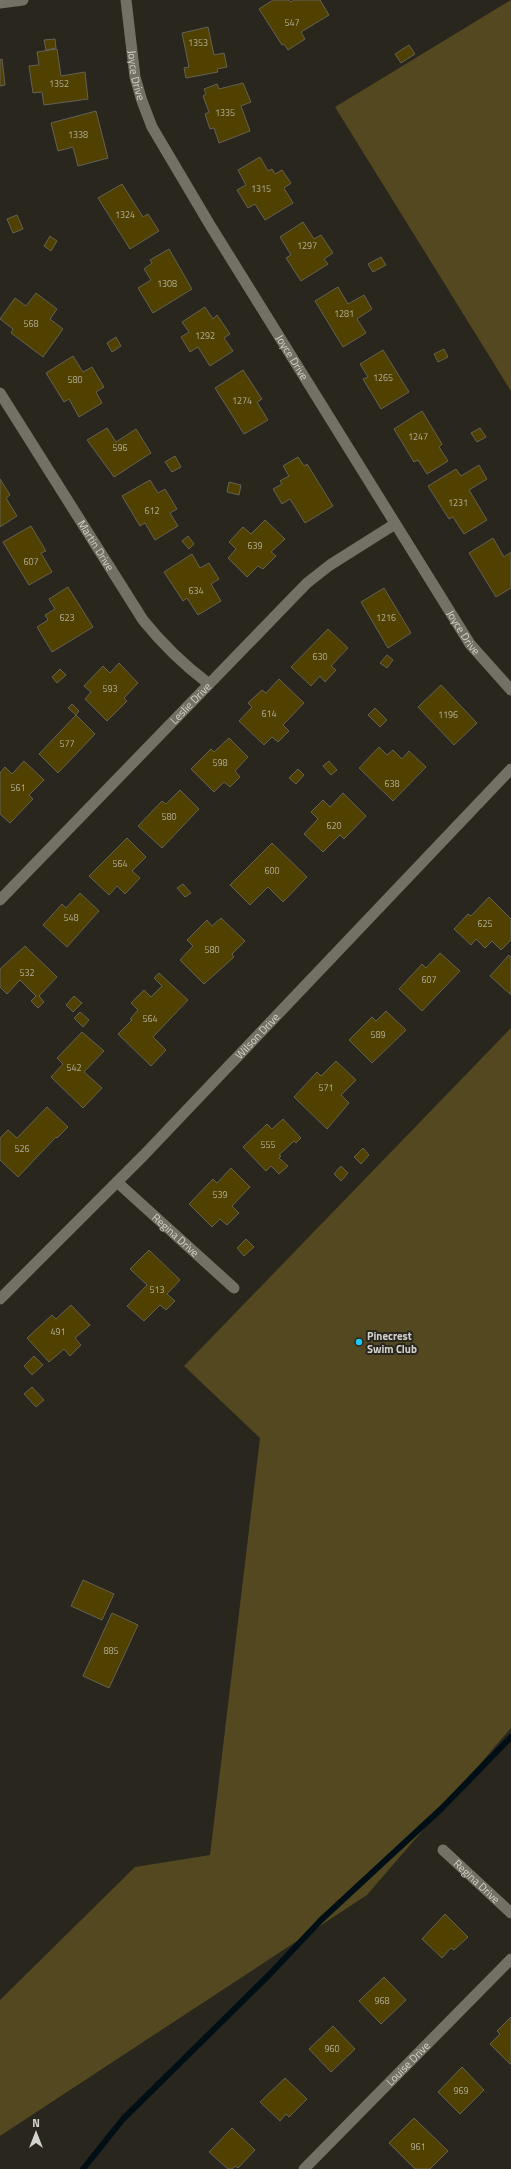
<svg xmlns="http://www.w3.org/2000/svg" width="511" height="2169" font-family="'Titillium Web',sans-serif">
<style>
.green{fill:#544820}
.lines{fill:none;stroke-linecap:round;stroke-linejoin:round}
.stream{stroke:#000e16;stroke-width:6}
.building{fill:#504100;stroke:#646156}
.minor{stroke:#737065;stroke-width:11}
.poi-dot{fill:#1cc9fc;stroke:#28261d;stroke-width:1.5}
.labels{text-anchor:middle;stroke-width:4;stroke-linejoin:round;paint-order:stroke}
.number-label{font-size:9px;fill:#b2ae99}
.street-label{font-size:11px;fill:#d3d2cc;stroke:#28261d}
.poi-label{font-size:11px;font-weight:bold;fill:#d3d2cc;stroke:#28261d;text-anchor:start}
</style>
<rect width="100%" height="100%" fill="#28261d"/>
<!-- green -->
<path class="green" d="M 511,0 L 511,391 L 335,107 Z
M 511,1028 L 511,1728 L 367,1895 L 0,2136 L 0,2000 L 135,1867 L 210,1855 L 260,1438 L 184,1366 Z"/>
<g class="lines">
<!-- stream -->
<path class="stream" d="M 83,2169 L 123,2119 L 269,1975 L 321,1920 L 441,1809 L 511,1737"/>
</g>
<!-- building -->
<path class="building" d="M 273,0 L 289,0 L 291,2 L 294,0 L 320,0 L 329,15 L 301,32 L 305,39 L 288,50 L 284,44 L 282,45 L 259,9 Z
M 208,27 L 214,55 L 224,53 L 227,67 L 217,69 L 218,72 L 186,78 L 184,68 L 189,67 L 182,33 Z
M 55,39 L 56,48 L 46,50 L 44,40 Z
M 409,45 L 415,54 L 401,63 L 395,54 Z
M 57,49 L 61,76 L 85,72 L 88,99 L 44,105 L 42,92 L 33,93 L 29,66 L 39,65 L 37,52 Z
M 2,59 L 5,85 L 0,86 L 0,60 Z
M 243,83 L 251,102 L 241,106 L 250,131 L 219,143 L 214,128 L 210,129 L 205,114 L 209,112 L 203,96 L 206,94 L 204,89 L 217,84 L 219,89 Z
M 96,111 L 108,158 L 78,166 L 73,147 L 58,151 L 51,123 Z
M 260,157 L 268,171 L 272,169 L 275,174 L 282,170 L 291,183 L 284,188 L 293,203 L 265,220 L 255,204 L 248,208 L 237,190 L 246,185 L 238,170 Z
M 122,184 L 143,217 L 148,214 L 159,231 L 130,249 L 98,198 Z
M 17,215 L 23,229 L 13,233 L 7,219 Z
M 303,222 L 314,239 L 321,235 L 333,253 L 324,259 L 328,264 L 301,281 L 286,258 L 291,255 L 280,237 Z
M 50,236 L 57,241 L 51,251 L 44,246 Z
M 169,249 L 192,289 L 153,313 L 138,288 L 151,280 L 144,269 L 152,263 L 150,260 Z
M 381,257 L 386,265 L 373,272 L 368,264 Z
M 338,287 L 348,304 L 364,295 L 372,309 L 357,319 L 366,333 L 343,347 L 315,301 Z
M 36,293 L 57,309 L 50,319 L 63,329 L 43,357 L 11,333 L 13,329 L 0,319 L 15,298 L 26,306 Z
M 205,307 L 213,319 L 217,315 L 230,334 L 224,338 L 233,351 L 210,366 L 198,347 L 190,352 L 181,337 L 189,332 L 182,322 Z
M 116,337 L 121,346 L 112,352 L 107,343 Z
M 444,349 L 448,357 L 438,362 L 434,354 Z
M 383,350 L 409,392 L 381,409 L 363,379 L 368,377 L 360,364 Z
M 73,356 L 83,372 L 92,367 L 104,387 L 96,392 L 102,403 L 79,417 L 69,399 L 64,402 L 46,373 Z
M 243,370 L 262,399 L 257,402 L 268,420 L 244,434 L 215,388 Z
M 422,411 L 442,444 L 439,447 L 448,461 L 427,474 L 418,460 L 414,462 L 394,429 Z
M 107,428 L 116,442 L 136,429 L 151,453 L 114,477 L 87,440 Z
M 480,428 L 486,437 L 477,442 L 471,433 Z
M 175,456 L 181,467 L 172,472 L 165,462 Z
M 298,457 L 304,466 L 307,464 L 333,506 L 305,523 L 290,499 L 282,504 L 273,489 L 282,484 L 280,481 L 289,476 L 283,466 Z
M 479,465 L 487,479 L 469,490 L 487,520 L 464,534 L 453,517 L 449,519 L 428,486 L 456,469 L 461,476 Z
M 0,479 L 10,495 L 6,498 L 17,516 L 0,527 Z
M 150,480 L 158,493 L 165,489 L 177,509 L 170,513 L 178,526 L 155,540 L 145,523 L 140,526 L 122,496 Z
M 229,482 L 241,485 L 239,495 L 227,492 Z
M 265,520 L 285,539 L 271,552 L 276,556 L 263,569 L 258,566 L 247,577 L 228,558 L 236,549 L 229,542 L 243,527 L 251,534 Z
M 31,526 L 46,551 L 41,553 L 52,572 L 29,585 L 3,542 Z
M 188,536 L 194,544 L 189,549 L 182,541 Z
M 493,538 L 504,557 L 511,552 L 511,588 L 496,597 L 469,553 Z
M 192,554 L 200,568 L 209,563 L 219,579 L 211,584 L 221,601 L 198,615 L 187,598 L 183,601 L 164,572 Z
M 68,587 L 93,627 L 52,652 L 37,627 L 48,620 L 45,615 L 55,609 L 49,599 Z
M 384,588 L 411,633 L 388,648 L 361,602 Z
M 328,629 L 348,648 L 331,666 L 336,670 L 325,682 L 320,676 L 311,686 L 291,667 Z
M 387,655 L 393,660 L 387,668 L 380,663 Z
M 119,663 L 138,683 L 124,698 L 127,701 L 107,721 L 85,699 L 91,692 L 84,686 L 103,666 L 110,673 Z
M 60,669 L 66,675 L 57,683 L 52,677 Z
M 279,679 L 304,703 L 283,725 L 289,731 L 278,742 L 272,737 L 264,745 L 239,721 L 252,707 L 248,703 L 262,690 L 266,693 Z
M 441,685 L 477,723 L 454,745 L 418,707 Z
M 72,704 L 79,711 L 76,715 L 68,708 Z
M 375,708 L 387,720 L 380,727 L 368,715 Z
M 76,715 L 95,734 L 58,773 L 39,754 Z
M 229,738 L 248,757 L 235,771 L 240,777 L 230,787 L 224,782 L 214,792 L 191,769 L 211,749 L 214,752 Z
M 379,747 L 387,755 L 393,750 L 402,759 L 409,751 L 426,767 L 393,801 L 359,768 Z
M 24,761 L 44,780 L 29,795 L 33,799 L 10,823 L 0,814 L 0,773 L 5,767 L 12,774 Z
M 329,761 L 337,770 L 331,775 L 323,766 Z
M 298,769 L 304,775 L 296,784 L 289,778 Z
M 180,790 L 199,809 L 162,848 L 138,826 L 162,801 L 166,804 Z
M 343,793 L 366,816 L 344,839 L 340,835 L 323,852 L 304,834 L 318,819 L 311,812 L 323,800 L 330,807 Z
M 127,838 L 146,857 L 132,871 L 140,878 L 125,894 L 117,886 L 109,895 L 89,876 Z
M 272,843 L 307,877 L 283,902 L 268,887 L 250,905 L 230,885 Z
M 183,884 L 191,893 L 185,897 L 177,888 Z
M 80,893 L 99,911 L 67,947 L 43,925 L 62,904 L 66,908 Z
M 489,897 L 511,919 L 511,940 L 501,950 L 492,941 L 485,948 L 476,939 L 471,945 L 454,929 L 468,914 L 471,916 Z
M 221,918 L 245,941 L 232,954 L 234,957 L 204,984 L 180,960 L 193,946 L 187,940 L 207,920 L 212,926 Z
M 25,946 L 57,977 L 39,996 L 44,1002 L 38,1008 L 31,1001 L 36,996 L 20,980 L 7,994 L 0,987 L 0,969 Z
M 440,953 L 460,971 L 422,1011 L 399,989 L 422,964 L 426,968 Z
M 509,955 L 511,957 L 511,995 L 490,976 Z
M 159,973 L 188,1000 L 153,1037 L 166,1050 L 151,1066 L 118,1034 L 132,1020 L 130,1019 L 138,1010 L 131,1003 L 144,990 L 151,997 L 162,986 L 154,978 Z
M 74,996 L 82,1003 L 73,1012 L 66,1005 Z
M 386,1011 L 406,1030 L 372,1063 L 349,1040 L 372,1017 L 376,1021 Z
M 80,1012 L 89,1020 L 83,1027 L 74,1018 Z
M 82,1032 L 104,1051 L 84,1072 L 102,1088 L 83,1108 L 51,1077 L 63,1064 L 57,1058 Z
M 336,1061 L 356,1080 L 341,1095 L 349,1103 L 327,1129 L 294,1097 L 317,1072 L 321,1076 Z
M 47,1107 L 68,1127 L 57,1138 L 56,1137 L 18,1177 L 0,1160 L 0,1138 L 8,1130 L 17,1138 Z
M 283,1119 L 301,1138 L 296,1143 L 294,1141 L 279,1155 L 281,1156 L 279,1158 L 288,1166 L 279,1174 L 271,1166 L 266,1171 L 243,1147 L 267,1124 L 272,1129 Z
M 363,1148 L 369,1155 L 361,1164 L 354,1157 Z
M 341,1166 L 348,1173 L 341,1181 L 334,1174 Z
M 231,1168 L 250,1187 L 232,1206 L 239,1213 L 227,1225 L 220,1219 L 212,1227 L 189,1204 L 213,1179 L 217,1183 Z
M 246,1239 L 254,1247 L 244,1256 L 237,1248 Z
M 149,1250 L 180,1280 L 167,1294 L 175,1301 L 166,1310 L 160,1305 L 144,1321 L 127,1306 L 147,1285 L 130,1269 Z
M 71,1305 L 90,1325 L 75,1338 L 81,1345 L 70,1356 L 64,1349 L 49,1362 L 27,1338 L 52,1315 L 56,1319 Z
M 34,1356 L 43,1365 L 32,1375 L 24,1366 Z
M 32,1387 L 44,1400 L 36,1407 L 24,1394 Z
M 83,1580 L 114,1594 L 102,1620 L 71,1606 Z
M 112,1613 L 138,1625 L 109,1688 L 83,1676 Z
M 445,1914 L 468,1937 L 454,1950 L 451,1948 L 442,1958 L 422,1939 Z
M 384,1977 L 406,2000 L 381,2024 L 359,2001 Z
M 511,2017 L 511,2064 L 510,2064 L 490,2044 L 500,2034 L 497,2031 Z
M 333,2026 L 355,2049 L 331,2072 L 309,2049 Z
M 462,2067 L 484,2090 L 460,2114 L 438,2092 Z
M 285,2078 L 307,2099 L 289,2117 L 286,2114 L 280,2121 L 260,2102 Z
M 414,2118 L 448,2151 L 430,2169 L 415,2169 L 389,2143 Z
M 232,2128 L 255,2150 L 238,2168 L 235,2166 L 232,2169 L 228,2169 L 209,2152 Z"/>
<g class="lines">
<!-- minor -->
<g class="minor">
<path id="s1" d="M 126,0 L 135,77 L 142,101 L 152,127 L 210,225 L 470,644 L 511,690"/>
<path d="M 0,3 L 23,0"/>
<path id="s2" d="M 0,393 L 143,620 C 163,645 184,665 209,684"/>
<path id="s3" d="M 0,900 L 307,583 L 330,565 L 395,524"/>
<path id="s4" d="M 117,1182 L 234,1288"/>
<path id="s5" d="M 0,1299 L 144,1155 L 511,769"/>
<path id="s6" d="M 443,1850 L 511,1913"/>
<path id="s7" d="M 304,2169 L 511,1959"/>
</g>
</g>
<!-- markers -->
<circle class="poi-dot" cx="359" cy="1342" r="4"/>
<g class="labels">
<!-- number labels -->
<g class="number-label">
<text x="292" y="26">547</text>
<text x="198" y="46">1353</text>
<text x="59" y="87">1352</text>
<text x="225" y="116">1335</text>
<text x="78" y="138">1338</text>
<text x="261" y="192">1315</text>
<text x="125" y="218">1324</text>
<text x="307" y="249">1297</text>
<text x="167" y="287">1308</text>
<text x="344" y="317">1281</text>
<text x="31" y="327">568</text>
<text x="205" y="339">1292</text>
<text x="383" y="381">1265</text>
<text x="75" y="383">580</text>
<text x="242" y="404">1274</text>
<text x="418" y="440">1247</text>
<text x="120" y="451">596</text>
<text x="458" y="506">1231</text>
<text x="152" y="514">612</text>
<text x="255" y="549">639</text>
<text x="31" y="565">607</text>
<text x="196" y="594">634</text>
<text x="67" y="621">623</text>
<text x="386" y="621">1216</text>
<text x="320" y="660">630</text>
<text x="110" y="692">593</text>
<text x="269" y="717">614</text>
<text x="448" y="718">1196</text>
<text x="67" y="747">577</text>
<text x="220" y="766">598</text>
<text x="392" y="787">638</text>
<text x="18" y="791">561</text>
<text x="169" y="820">580</text>
<text x="334" y="829">620</text>
<text x="120" y="867">564</text>
<text x="272" y="874">600</text>
<text x="71" y="921">548</text>
<text x="485" y="927">625</text>
<text x="212" y="953">580</text>
<text x="27" y="976">532</text>
<text x="429" y="983">607</text>
<text x="150" y="1022">564</text>
<text x="378" y="1038">589</text>
<text x="74" y="1071">542</text>
<text x="326" y="1091">571</text>
<text x="268" y="1148">555</text>
<text x="22" y="1152">526</text>
<text x="220" y="1198">539</text>
<text x="157" y="1293">513</text>
<text x="58" y="1335">491</text>
<text x="111" y="1654">885</text>
<text x="382" y="2004">968</text>
<text x="332" y="2052">960</text>
<text x="461" y="2094">969</text>
<text x="418" y="2150">961</text>
</g>
<!-- street labels -->
<g class="street-label">
<text dy="4" stroke="none"><textPath href="#s1" startOffset="76">Joyce Drive</textPath></text>
<text dy="4" stroke="none"><textPath href="#s1" startOffset="400">Joyce Drive</textPath></text>
<text dy="4" stroke="none"><textPath href="#s2" startOffset="180">Martin Drive</textPath></text>
<text dy="4" stroke="none"><textPath href="#s1" startOffset="724">Joyce Drive</textPath></text>
<text dy="4" stroke="none"><textPath href="#s3" startOffset="274">Leslie Drive</textPath></text>
<text dy="4" stroke="none"><textPath href="#s5" startOffset="368">Wilson Drive</textPath></text>
<text dy="4" stroke="none"><textPath href="#s4" startOffset="79">Regina Drive</textPath></text>
<text dy="4" stroke="none"><textPath href="#s6" startOffset="46">Regina Drive</textPath></text>
<text dy="4" stroke="none"><textPath href="#s7" startOffset="148">Louise Drive</textPath></text>
</g>
<!-- poi labels -->
<g class="poi-label">
<text x="367" y="1340">Pinecrest<tspan x="367" dy="13">Swim Club</tspan></text>
</g>
</g>
<!-- north arrow -->
<g transform="translate(36 2133)" stroke="#28261d" stroke-width="3" paint-order="stroke">
<path d="M0-3L7 15L0 10L-7 15Z" fill="#d3d2cc"/>
<text y="-6" font-size="11" font-weight="bold" text-anchor="middle" fill="#d3d2cc">N</text>
</g>
</svg>
